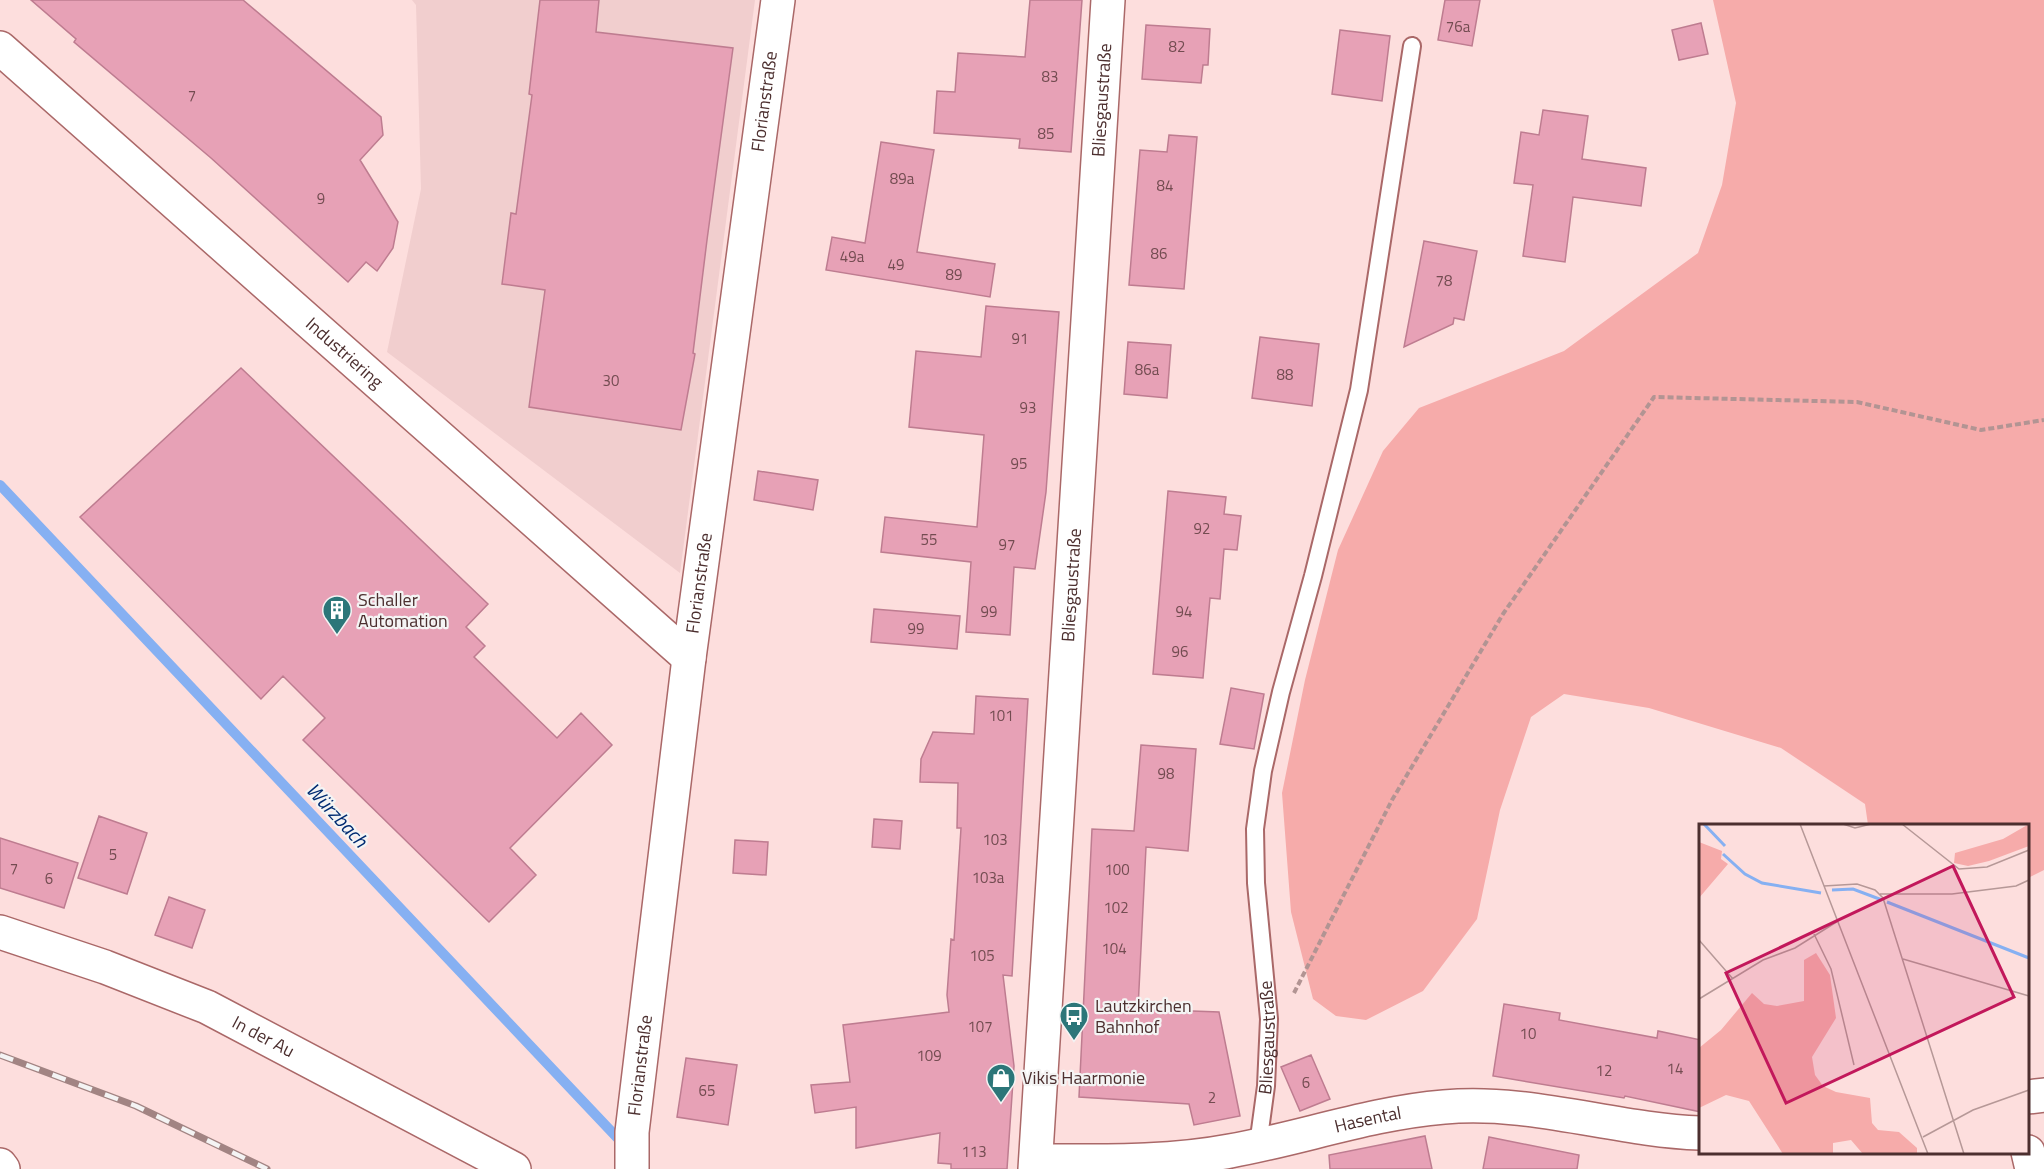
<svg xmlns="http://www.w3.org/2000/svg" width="2044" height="1169" font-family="'Titillium Web',sans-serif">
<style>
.built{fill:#f1cece}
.green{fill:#f6abaa}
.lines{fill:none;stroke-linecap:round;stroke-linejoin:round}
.stream{stroke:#86b0f2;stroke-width:10}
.building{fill:#e7a1b6;stroke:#be7c90;stroke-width:1.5}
.service-casing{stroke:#aa6868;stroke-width:20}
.minor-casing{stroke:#aa6868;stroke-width:36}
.secondary-casing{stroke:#aa6868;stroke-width:36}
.path{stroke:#b29493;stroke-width:4;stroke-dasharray:6 3;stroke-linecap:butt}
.service{stroke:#fff;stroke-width:16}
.minor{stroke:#fff;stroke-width:33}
.secondary{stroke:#fff;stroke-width:33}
.rail-casing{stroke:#a28483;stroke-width:7}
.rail{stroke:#f4f4f4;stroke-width:4.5;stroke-dasharray:14;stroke-linecap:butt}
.labels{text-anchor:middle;stroke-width:4.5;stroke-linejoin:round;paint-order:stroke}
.number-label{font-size:15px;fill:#734c51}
.street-label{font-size:18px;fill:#4c2f2f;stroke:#f4f4f4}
.poi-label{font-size:18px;fill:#4c2f2f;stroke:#f4f4f4;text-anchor:start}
.water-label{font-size:20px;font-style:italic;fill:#002b71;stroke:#f4f4f4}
.inset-river{fill:none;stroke:#86b0f2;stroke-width:3}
.inset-road{fill:none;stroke:#b69897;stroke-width:1.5}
.view{fill:#c2185b;fill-opacity:0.15;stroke:#c2185b;stroke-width:3}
.inset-edge{fill:none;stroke:#4c2f2f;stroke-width:3}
</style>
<rect width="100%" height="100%" fill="#fddedd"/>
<!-- built -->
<path class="built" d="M 412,0 L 755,0 L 680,573 L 387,352 L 421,189 L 416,5 Z"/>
<!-- green -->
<path class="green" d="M 1713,0 L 2044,0 L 2044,870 L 2028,878 L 2028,826 L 1868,825 L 1865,804 L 1781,748 L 1649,708 L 1564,694 L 1531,717 L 1500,810 L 1477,919 L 1423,991 L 1366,1020 L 1336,1016 L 1313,999 L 1291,912 L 1282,793 L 1305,680 L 1338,550 L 1383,451 L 1419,408 L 1564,351 L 1698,253 L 1722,185 L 1736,103 Z"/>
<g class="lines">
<!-- stream -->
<path class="stream" d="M 0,485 L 626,1147"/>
</g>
<!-- building -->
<path class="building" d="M 31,0 L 243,0 L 381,117 L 383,135 L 360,160 L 398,222 L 393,248 L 377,271 L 366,262 L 348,282 L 211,158 L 74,42 L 76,39 Z
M 540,0 L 599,0 L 596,32 L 733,48 L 707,240 L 693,353 L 695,354 L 681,430 L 529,407 L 545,290 L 502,284 L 511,213 L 516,214 L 532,95 L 529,94 Z
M 1030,0 L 1082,0 L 1071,152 L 1019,148 L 1020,139 L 934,133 L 937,91 L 955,92 L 958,53 L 1025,57 Z
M 1445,0 L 1480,0 L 1472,46 L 1438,40 Z
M 1701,23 L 1708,54 L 1679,60 L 1672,30 Z
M 1146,25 L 1210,29 L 1208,65 L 1203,65 L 1201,83 L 1142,79 Z
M 1340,30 L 1390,36 L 1382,101 L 1332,94 Z
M 1543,110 L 1588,116 L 1582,159 L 1646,168 L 1641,206 L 1573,197 L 1565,262 L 1523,256 L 1533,185 L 1514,183 L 1521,132 L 1539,135 Z
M 1169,135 L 1197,137 L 1184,289 L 1129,285 L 1140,150 L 1167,152 Z
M 881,142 L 934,150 L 917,252 L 995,264 L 990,297 L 826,270 L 832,237 L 865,243 Z
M 1424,241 L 1477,251 L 1464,320 L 1454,318 L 1453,324 L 1404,347 Z
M 986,306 L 1059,312 L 1046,492 L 1035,569 L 1014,567 L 1010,635 L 966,632 L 971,562 L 881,552 L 885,517 L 977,527 L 984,435 L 909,427 L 916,351 L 981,357 Z
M 1260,337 L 1319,344 L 1312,406 L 1252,398 Z
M 1128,342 L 1171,345 L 1167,398 L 1124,394 Z
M 241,368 L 488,604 L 466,627 L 485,646 L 474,657 L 557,738 L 581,713 L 612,745 L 510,848 L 536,875 L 489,922 L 303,740 L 325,718 L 283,676 L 261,699 L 80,517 Z
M 758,471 L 818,480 L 813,510 L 754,500 Z
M 1168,491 L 1226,497 L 1224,514 L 1241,516 L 1237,550 L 1224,549 L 1220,599 L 1210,598 L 1203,678 L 1153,674 Z
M 874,609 L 960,616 L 957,649 L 871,642 Z
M 1231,688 L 1264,694 L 1254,749 L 1220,744 Z
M 976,696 L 1028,699 L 1012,976 L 1003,975 L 1014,1066 L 1007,1169 L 951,1169 L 951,1164 L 938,1163 L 940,1133 L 856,1148 L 856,1107 L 815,1113 L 811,1085 L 850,1082 L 843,1025 L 949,1012 L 947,995 L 951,939 L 954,940 L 961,828 L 957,828 L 958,783 L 920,782 L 921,759 L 933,732 L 974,734 Z
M 1141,745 L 1196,749 L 1188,851 L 1146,847 L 1138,1009 L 1219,1012 L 1240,1116 L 1194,1125 L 1189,1104 L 1079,1097 L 1092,829 L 1134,831 Z
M 99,816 L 147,833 L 127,894 L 78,878 Z
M 874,819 L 902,821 L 900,849 L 872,847 Z
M 0,838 L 78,863 L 64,908 L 0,888 Z
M 735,840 L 768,842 L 766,875 L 733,873 Z
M 169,897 L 205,910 L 192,948 L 155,935 Z
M 1504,1004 L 1560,1013 L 1559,1020 L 1657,1038 L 1658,1031 L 1701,1040 L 1701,1112 L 1625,1096 L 1624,1098 L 1493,1076 Z
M 1311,1055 L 1330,1099 L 1300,1111 L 1281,1067 Z
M 686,1058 L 737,1065 L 728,1125 L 677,1117 Z
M 1425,1136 L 1432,1169 L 1330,1169 L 1329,1155 Z
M 1489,1137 L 1579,1155 L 1577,1169 L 1483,1169 Z"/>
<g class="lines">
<!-- service casing -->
<g class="service-casing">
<g id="service">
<path id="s1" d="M 1258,1145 L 1266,1086 L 1269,1019 L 1256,883 L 1255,829 L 1263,771 L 1281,692 L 1313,576 L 1359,390 L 1412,46"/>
</g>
</g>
<!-- minor casing -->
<g class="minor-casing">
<g id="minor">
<path id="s2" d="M 0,48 L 689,658"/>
<path id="s3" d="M 0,932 L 105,967 L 207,1007 L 514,1169"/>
<path d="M 2028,1097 L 2044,1095"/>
<path d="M 2028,1152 L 2032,1169"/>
<path id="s4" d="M 1036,1161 C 1100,1161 1167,1163 1230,1151 C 1302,1138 1371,1113 1444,1107 C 1530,1099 1615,1130 1700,1133"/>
<path id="s5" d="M 632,1169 L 632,1132 L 689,658 L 778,0"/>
</g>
</g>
<!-- secondary casing -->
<g class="secondary-casing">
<g id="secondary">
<path d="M 0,1165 L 3,1169"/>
<path id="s6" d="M 1035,1169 L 1108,0"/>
</g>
</g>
<!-- path -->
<path class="path" d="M 1294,993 L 1392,800 L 1503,614 L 1654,397 L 1857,402 L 1981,430 L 2044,420"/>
<!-- service -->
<use href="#service" class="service"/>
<!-- minor -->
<use href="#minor" class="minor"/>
<!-- secondary -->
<use href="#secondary" class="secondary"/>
<!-- rail casing -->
<g class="rail-casing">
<path id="rail" d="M 0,1055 L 136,1106 L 267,1169"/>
</g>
<!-- rail -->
<use href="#rail" class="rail"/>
</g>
<!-- icons -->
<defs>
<g id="building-pin" transform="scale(1.5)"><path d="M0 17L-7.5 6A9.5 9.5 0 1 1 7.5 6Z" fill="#2c7679" stroke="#f4f4f4"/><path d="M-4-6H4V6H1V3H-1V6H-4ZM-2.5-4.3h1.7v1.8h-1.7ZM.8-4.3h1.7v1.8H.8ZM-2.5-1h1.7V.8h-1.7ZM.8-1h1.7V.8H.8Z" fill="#fff"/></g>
<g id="bus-pin" transform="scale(1.5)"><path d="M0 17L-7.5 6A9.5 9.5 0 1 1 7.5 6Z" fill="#2c7679" stroke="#f4f4f4"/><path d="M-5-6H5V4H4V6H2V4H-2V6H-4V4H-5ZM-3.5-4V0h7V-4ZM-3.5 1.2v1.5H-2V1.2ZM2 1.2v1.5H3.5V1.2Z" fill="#fff"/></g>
<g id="shop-pin" transform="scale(1.5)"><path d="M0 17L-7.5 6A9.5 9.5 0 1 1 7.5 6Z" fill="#2c7679" stroke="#f4f4f4"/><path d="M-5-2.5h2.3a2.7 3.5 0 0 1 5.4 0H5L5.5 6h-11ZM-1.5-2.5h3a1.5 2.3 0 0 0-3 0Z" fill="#fff"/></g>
</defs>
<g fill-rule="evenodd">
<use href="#building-pin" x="337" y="610"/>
<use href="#bus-pin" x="1074" y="1016"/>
<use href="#shop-pin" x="1001" y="1078"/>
</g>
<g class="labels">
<!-- number labels -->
<g class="number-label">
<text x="1458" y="32">76a</text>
<text x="1177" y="52">82</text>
<text x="1050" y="82">83</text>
<text x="192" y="101">7</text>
<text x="1046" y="139">85</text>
<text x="902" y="184">89a</text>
<text x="1165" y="191">84</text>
<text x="321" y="204">9</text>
<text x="1159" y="259">86</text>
<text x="852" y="262">49a</text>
<text x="896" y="270">49</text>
<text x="954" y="280">89</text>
<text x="1444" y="286">78</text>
<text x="1020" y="344">91</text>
<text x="1147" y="375">86a</text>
<text x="1285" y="380">88</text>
<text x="611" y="386">30</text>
<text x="1028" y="413">93</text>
<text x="1019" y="469">95</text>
<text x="1202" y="534">92</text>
<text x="929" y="545">55</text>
<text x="1007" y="550">97</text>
<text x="989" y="617">99</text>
<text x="1184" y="617">94</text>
<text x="916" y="634">99</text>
<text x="1180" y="657">96</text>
<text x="1001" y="721">101</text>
<text x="1166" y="779">98</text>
<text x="995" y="845">103</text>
<text x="113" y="860">5</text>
<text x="14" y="874">7</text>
<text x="1117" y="875">100</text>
<text x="988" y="883">103a</text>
<text x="49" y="884">6</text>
<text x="1116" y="913">102</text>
<text x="1114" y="954">104</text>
<text x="982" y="961">105</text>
<text x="980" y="1032">107</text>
<text x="1528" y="1039">10</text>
<text x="929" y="1061">109</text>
<text x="1675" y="1074">14</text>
<text x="1604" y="1076">12</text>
<text x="1306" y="1088">6</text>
<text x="707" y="1096">65</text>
<text x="1212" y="1103">2</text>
<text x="974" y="1157">113</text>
</g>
<!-- street labels -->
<g class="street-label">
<text dy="6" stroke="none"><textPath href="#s6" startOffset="1071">Bliesgaustraße</textPath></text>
<text dy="6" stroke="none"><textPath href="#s5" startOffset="1076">Florianstraße</textPath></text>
<text dy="6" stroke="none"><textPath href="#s2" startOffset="460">Industriering</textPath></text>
<text dy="6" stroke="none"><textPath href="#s5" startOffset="590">Florianstraße</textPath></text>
<text dy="6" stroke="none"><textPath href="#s6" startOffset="585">Bliesgaustraße</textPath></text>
<text dy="6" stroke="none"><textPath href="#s3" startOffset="284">In der Au</textPath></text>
<text dy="6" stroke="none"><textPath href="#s1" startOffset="108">Bliesgaustraße</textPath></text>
<text dy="6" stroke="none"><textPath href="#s5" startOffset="104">Florianstraße</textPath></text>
<text dy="6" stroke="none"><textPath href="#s4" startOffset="336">Hasental</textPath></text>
</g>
<!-- poi labels -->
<g class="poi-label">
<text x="358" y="606">Schaller<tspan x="358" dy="21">Automation</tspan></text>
<text x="1095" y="1012">Lautzkirchen<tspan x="1095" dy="21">Bahnhof</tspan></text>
<text x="1022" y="1084">Vikis Haarmonie</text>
</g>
<!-- water labels -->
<g class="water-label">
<text transform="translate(337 815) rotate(47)" y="7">Würzbach</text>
</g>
</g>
<!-- overview -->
<g transform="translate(1699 824)">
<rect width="330" height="330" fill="#fddedd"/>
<path d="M 330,0 L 330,22 L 290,37 L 269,42 L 255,39 L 256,29 L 304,15 ZM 0,18 L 23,27 L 22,35 L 29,40 L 0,74 ZM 117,129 L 131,151 L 137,194 L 113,233 L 116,251 L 124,262 L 137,268 L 171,274 L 173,299 L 179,306 L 200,308 L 218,324 L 218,330 L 164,330 L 152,316 L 134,319 L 134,330 L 84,330 L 50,277 L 27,271 L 0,284 L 0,224 L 22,206 L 53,169 L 65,180 L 78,182 L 105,177 L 105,136 Z" fill="#f6abaa"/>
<path class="inset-river" d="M 5,0 L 26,22M 24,30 L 46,50 L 63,59 L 122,69M 133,66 L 154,65 L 183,76M 188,78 L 330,134"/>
<path class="inset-road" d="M 101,0 L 229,330M 144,0 L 156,4 L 172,0M 203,0 L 260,45 L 288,43 L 330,26M 125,62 L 158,60 L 176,66 L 184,74 L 265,330M 181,70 L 253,70 L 317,62 L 330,56M 115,110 L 132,145 L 155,241M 0,116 L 34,155M 204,135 L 330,172M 0,175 L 64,136 L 96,124 L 139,97M 224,313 L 274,286 L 330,266"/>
<path class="view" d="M 254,42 L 315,173 L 87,279 L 27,149 Z"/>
<rect width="330" height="330" class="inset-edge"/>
</g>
</svg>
